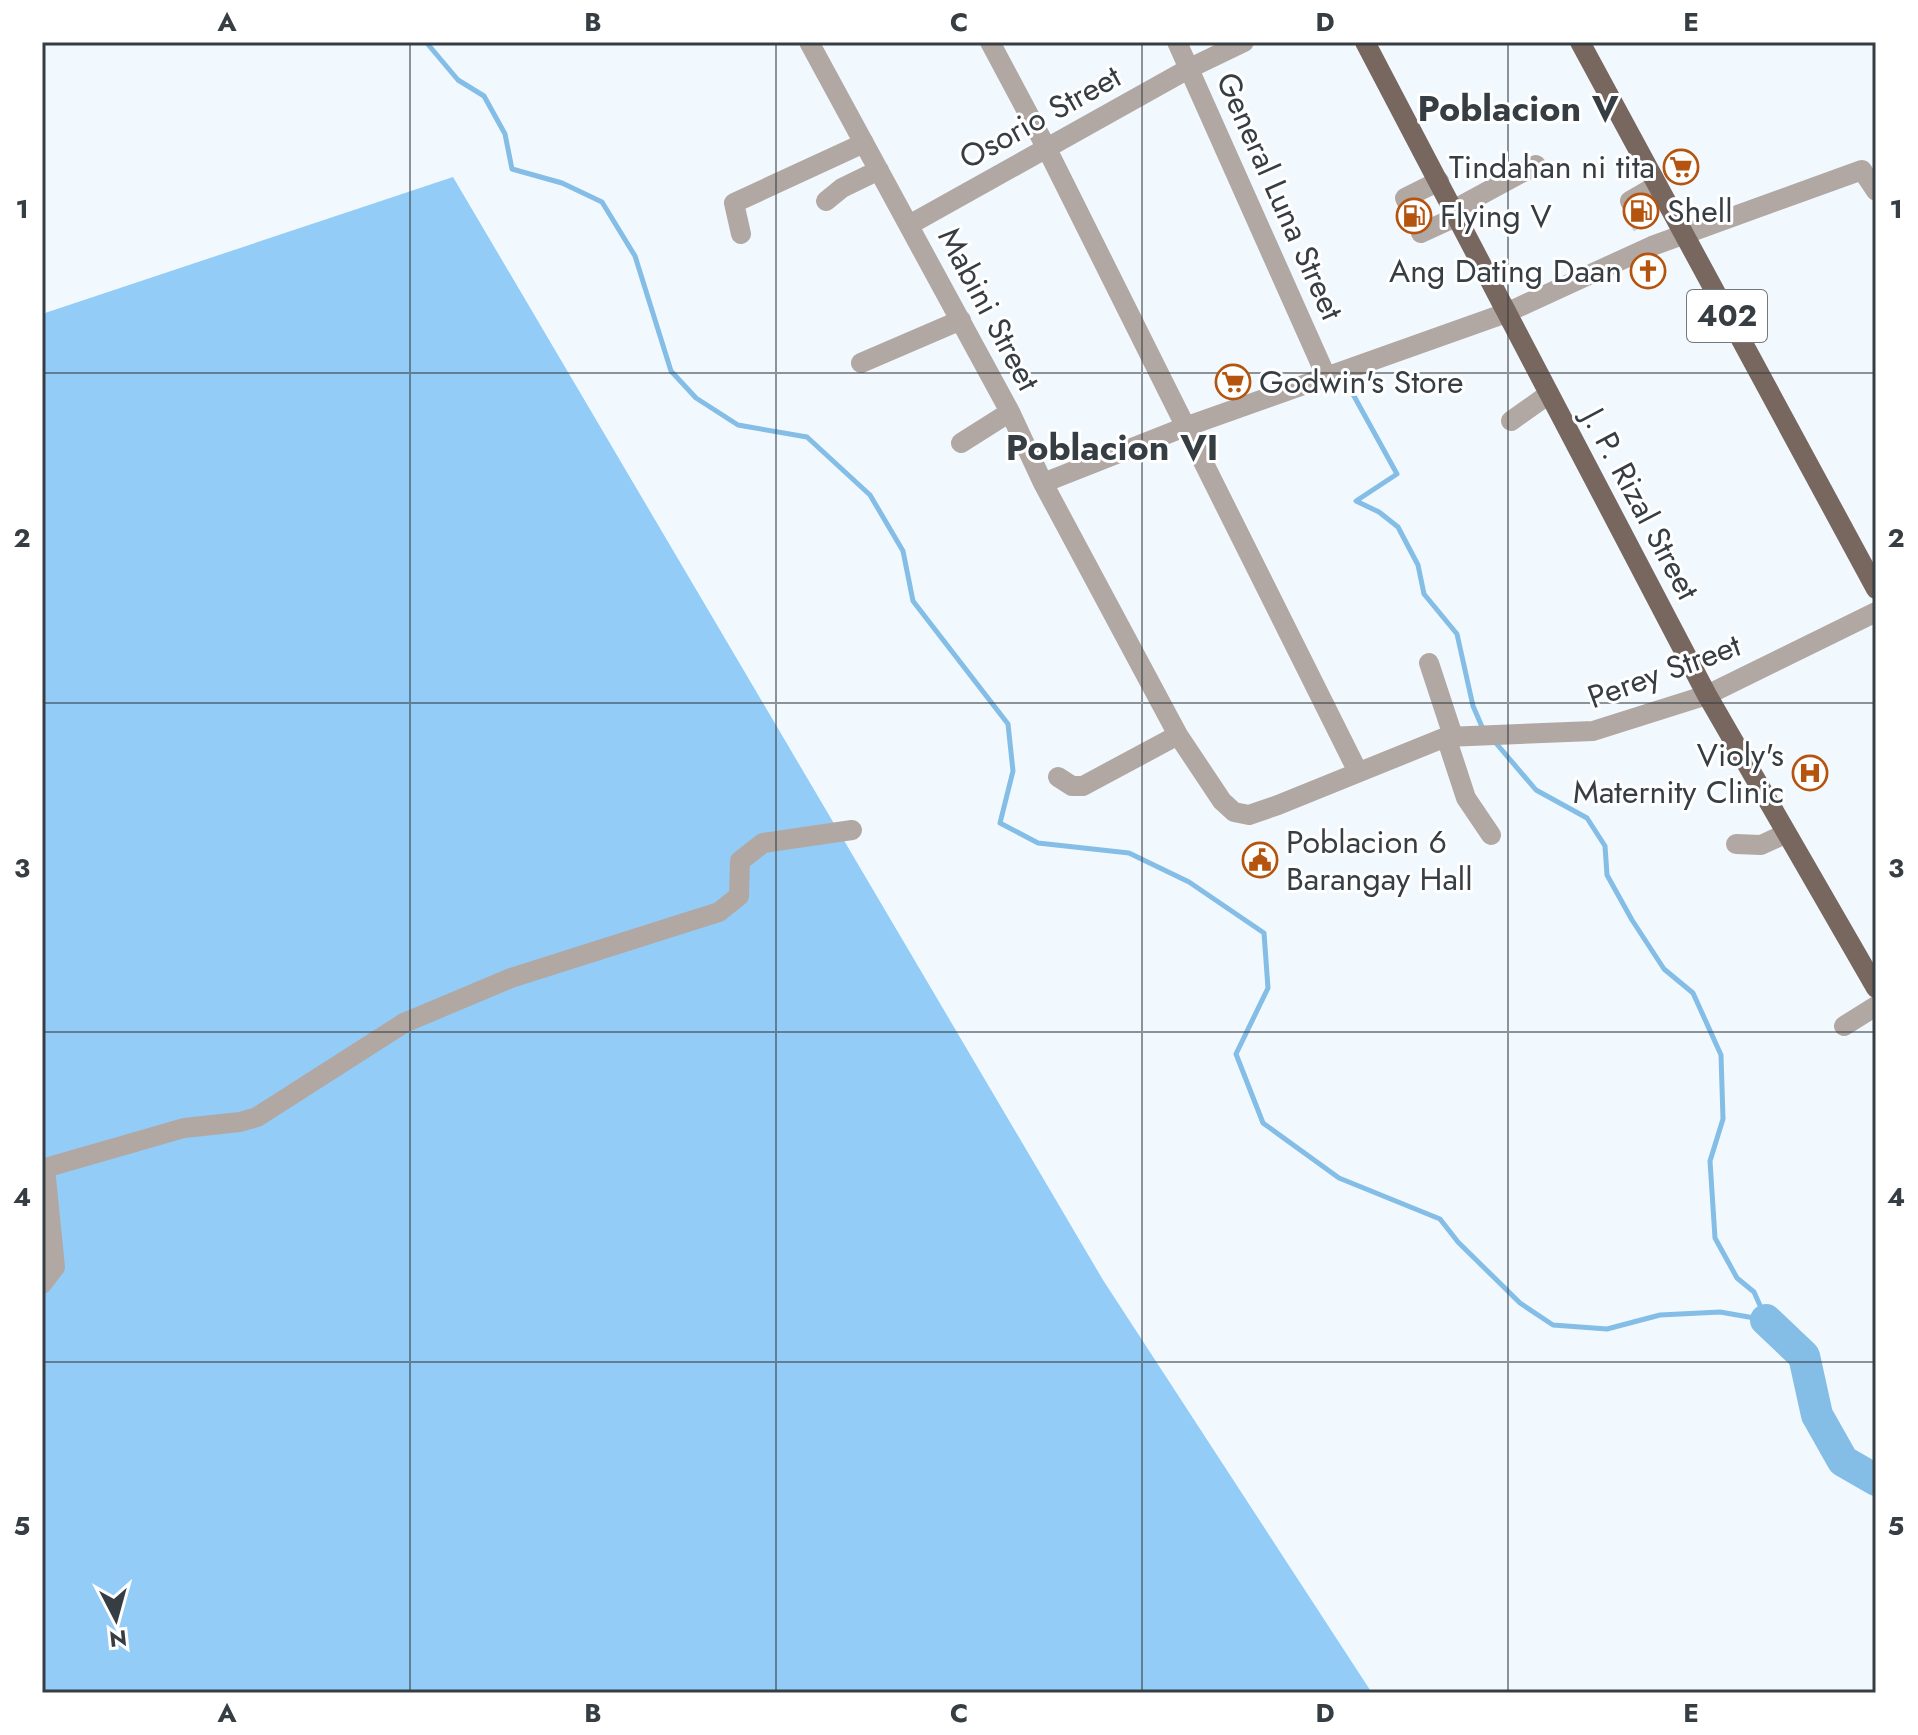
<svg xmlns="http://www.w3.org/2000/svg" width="1918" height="1735" font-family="Jost,sans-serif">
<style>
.forest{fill:#93ccf6}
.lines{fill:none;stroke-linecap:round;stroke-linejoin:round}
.stream{stroke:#84bde6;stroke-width:5}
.river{stroke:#84bde6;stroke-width:32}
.minor-tunnel{stroke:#ccd4da;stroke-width:20;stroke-dasharray:20 10;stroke-linecap:butt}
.minor{stroke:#b2a8a3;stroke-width:20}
.major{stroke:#78675f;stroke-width:20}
.grid{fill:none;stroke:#363e44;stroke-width:2;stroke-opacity:0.55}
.labels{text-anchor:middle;stroke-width:6;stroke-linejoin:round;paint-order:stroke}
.shield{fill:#fff;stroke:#72787c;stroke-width:2}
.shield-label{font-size:30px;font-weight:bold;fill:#363e44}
.street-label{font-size:32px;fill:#363e44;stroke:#fff}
.poi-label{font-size:32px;fill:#363e44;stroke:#fff;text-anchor:start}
.quarter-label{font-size:36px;font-weight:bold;fill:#363e44;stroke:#fff}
.neatline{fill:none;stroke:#363e44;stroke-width:3}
.grid-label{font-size:26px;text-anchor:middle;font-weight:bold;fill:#363e44}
</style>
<rect width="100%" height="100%" fill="#f1f9ff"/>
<!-- forest -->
<path class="forest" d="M 453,177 L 1103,1280 L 1372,1693 L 42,1693 L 42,314 Z"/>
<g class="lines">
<!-- stream -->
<path class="stream" d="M 426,42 L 458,80 L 484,96 L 505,134 L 512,169 L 562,183 L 602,202 L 635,256 L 671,371 L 696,398 L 738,425 L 807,437 L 870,495 L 903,551 L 913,601 L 1008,724 L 1013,771 L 1000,823 L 1038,843 L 1129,853 L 1189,882 L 1264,933 L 1268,988 L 1236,1054 L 1263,1123 L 1339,1178 L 1440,1219 L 1458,1242 L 1520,1303 L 1553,1325 L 1607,1329 L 1660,1315 L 1720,1312 L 1766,1320
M 1344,378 L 1397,474 L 1356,501 L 1379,512 L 1398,527 L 1418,565 L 1424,594 L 1457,634 L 1473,706 L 1483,729
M 1495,742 L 1536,790 L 1587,818 L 1605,846 L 1607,875 L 1632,920 L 1664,969 L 1693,993 L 1721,1055 L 1723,1119 L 1710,1161 L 1715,1238 L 1737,1278 L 1754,1292 L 1766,1319"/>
<!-- river -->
<path class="river" d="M 1766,1320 L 1804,1356 L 1817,1415 L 1843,1461 L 1876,1480"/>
<!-- minor-tunnel -->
<path class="minor-tunnel" d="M 1634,209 L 1644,230"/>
<!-- minor -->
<path class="minor" d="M 809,42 L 1010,412 L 1043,483 L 1178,735 L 1222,801 L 1234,812 L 1249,815 L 1278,805 L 1446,737 L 1593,731 L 1707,695 L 1876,612
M 990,42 L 1047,149 L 1357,770
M 1177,42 L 1326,376
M 826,201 L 842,188 L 879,170
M 1407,202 L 1405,198 L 1439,181
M 1634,209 L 1630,201 L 1656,186
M 1453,210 L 1536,165
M 909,225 L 1190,68 L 1244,42
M 1419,227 L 1421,233 L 1456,217
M 741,234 L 734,203 L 864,143
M 861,363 L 961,320
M 1511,421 L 1549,394
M 961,443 L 1010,412
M 1043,483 L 1185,427 L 1506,313 L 1652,246 L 1862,170 L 1876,191
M 1429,663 L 1453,736
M 1446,737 L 1466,798 L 1491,835
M 1058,777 L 1072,786 L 1083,786 L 1178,735
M 1736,844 L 1761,845 L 1785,834
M 1844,1026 L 1876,1006
M 42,1284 L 55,1267 L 45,1168 L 184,1128 L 240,1122 L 257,1117 L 404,1023 L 511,978 L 719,912 L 739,896 L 740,861 L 763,843 L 852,830"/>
<!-- major -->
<path class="major" d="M 1365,42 L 1707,695 L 1876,988
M 1580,42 L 1876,589"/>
</g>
<!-- grid -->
<path class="grid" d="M 410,42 L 410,1693M 776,42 L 776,1693M 1142,42 L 1142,1693M 1508,42 L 1508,1693M 42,373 L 1876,373M 42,703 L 1876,703M 42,1032 L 1876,1032M 42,1362 L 1876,1362"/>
<!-- icons -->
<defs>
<g id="supermarket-ring" transform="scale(1.8)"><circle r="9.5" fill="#fff" stroke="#b4540e" stroke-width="1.5"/><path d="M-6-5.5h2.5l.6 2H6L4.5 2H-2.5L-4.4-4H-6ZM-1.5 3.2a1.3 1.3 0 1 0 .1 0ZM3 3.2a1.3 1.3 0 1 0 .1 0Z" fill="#b4540e"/></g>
<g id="fuel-ring" transform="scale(1.8)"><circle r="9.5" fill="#fff" stroke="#b4540e" stroke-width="1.5"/><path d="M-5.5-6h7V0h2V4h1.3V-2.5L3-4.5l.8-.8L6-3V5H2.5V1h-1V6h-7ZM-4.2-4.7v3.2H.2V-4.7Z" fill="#b4540e"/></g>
<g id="church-ring" transform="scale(1.8)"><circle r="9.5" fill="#fff" stroke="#b4540e" stroke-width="1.5"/><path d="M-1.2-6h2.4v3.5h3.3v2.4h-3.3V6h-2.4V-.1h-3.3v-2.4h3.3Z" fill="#b4540e"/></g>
<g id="hospital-ring" transform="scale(1.8)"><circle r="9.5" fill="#fff" stroke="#b4540e" stroke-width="1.5"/><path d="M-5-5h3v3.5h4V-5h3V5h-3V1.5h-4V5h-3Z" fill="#b4540e"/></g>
<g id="civic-ring" transform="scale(1.8)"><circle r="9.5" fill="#fff" stroke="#b4540e" stroke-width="1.5"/><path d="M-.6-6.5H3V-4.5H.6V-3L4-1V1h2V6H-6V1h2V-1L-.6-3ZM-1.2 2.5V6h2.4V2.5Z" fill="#b4540e"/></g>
</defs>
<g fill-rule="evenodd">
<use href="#supermarket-ring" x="1681" y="167"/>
<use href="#fuel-ring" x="1641" y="211"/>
<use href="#fuel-ring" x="1414" y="216"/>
<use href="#church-ring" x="1648" y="271"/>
<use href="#supermarket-ring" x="1233" y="382"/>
<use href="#hospital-ring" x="1810" y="773"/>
<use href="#civic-ring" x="1260" y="860"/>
</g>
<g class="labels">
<!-- shield labels -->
<rect class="shield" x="1687" y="290" width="80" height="52" rx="6"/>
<g class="shield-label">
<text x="1727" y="326">402</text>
</g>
<!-- street labels -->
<g class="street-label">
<text transform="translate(1040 117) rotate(-29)" y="11">Osorio Street</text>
<text transform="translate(1280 196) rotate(66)" y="11">General Luna Street</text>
<text transform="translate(989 309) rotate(62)" y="11">Mabini Street</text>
<text transform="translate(1641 504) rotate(62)" y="11">J. P. Rizal Street</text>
<text transform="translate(1664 671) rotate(-20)" y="11">Perey Street</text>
</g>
<!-- poi labels -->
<g class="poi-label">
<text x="1655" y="178" text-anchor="end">Tindahan ni tita</text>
<text x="1667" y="222">Shell</text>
<text x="1440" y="227">Flying V</text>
<text x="1622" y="282" text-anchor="end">Ang Dating Daan</text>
<text x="1259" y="393">Godwin's Store</text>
<text x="1784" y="766" text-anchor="end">Violy's<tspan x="1784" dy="37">Maternity Clinic</tspan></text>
<text x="1286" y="853">Poblacion 6<tspan x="1286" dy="37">Barangay Hall</tspan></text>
</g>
<!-- quarter labels -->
<g class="quarter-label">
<text x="1518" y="121">Poblacion V</text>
<text x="1112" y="460">Poblacion VI</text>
</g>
</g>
<!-- border -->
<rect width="1918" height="1735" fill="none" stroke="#ffffff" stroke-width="88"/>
<!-- north arrow -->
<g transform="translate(116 1619) rotate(174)" stroke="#ffffff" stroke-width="6" paint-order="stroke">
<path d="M0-6L14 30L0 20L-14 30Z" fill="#363e44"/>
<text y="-12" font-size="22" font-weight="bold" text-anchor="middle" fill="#363e44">N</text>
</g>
<rect x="44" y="44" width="1830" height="1647" class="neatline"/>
<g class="grid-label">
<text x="227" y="31">A</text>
<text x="593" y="31">B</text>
<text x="959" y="31">C</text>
<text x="1325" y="31">D</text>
<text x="1691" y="31">E</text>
<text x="22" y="218">1</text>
<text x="1896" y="218">1</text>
<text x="22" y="547">2</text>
<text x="1896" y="547">2</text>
<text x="22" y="877">3</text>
<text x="1896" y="877">3</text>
<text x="22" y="1206">4</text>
<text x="1896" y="1206">4</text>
<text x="22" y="1535">5</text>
<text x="1896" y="1535">5</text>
<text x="227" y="1722">A</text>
<text x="593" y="1722">B</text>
<text x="959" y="1722">C</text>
<text x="1325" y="1722">D</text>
<text x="1691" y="1722">E</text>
</g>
</svg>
